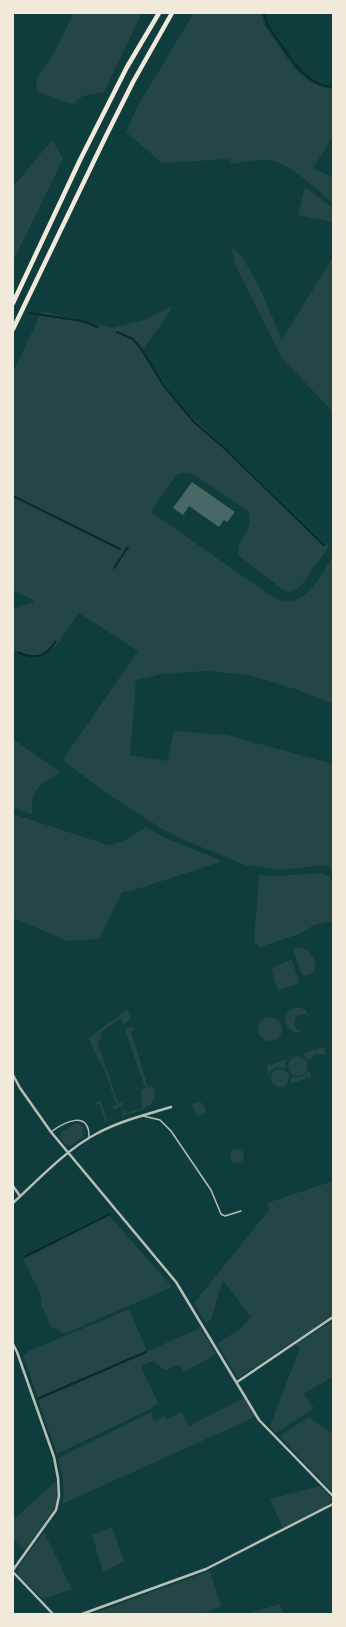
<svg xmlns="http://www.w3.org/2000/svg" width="346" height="1627" font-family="'PT Serif',serif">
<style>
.green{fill:#244646}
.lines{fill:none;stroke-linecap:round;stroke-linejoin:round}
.stream{stroke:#0a2a2b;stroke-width:2}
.building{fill:#486865}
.service{stroke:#b8beb3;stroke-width:1.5}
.minor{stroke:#b8beb3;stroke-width:2.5}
.motorway{stroke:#f1e9da;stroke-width:4.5}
</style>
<rect width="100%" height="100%" fill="#0f3d3e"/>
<!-- green -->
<path class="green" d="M 71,13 L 142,13 L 104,92 L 83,96 L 72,104 L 36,91 L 37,89 L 36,80 L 58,46 L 72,16 Z
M 194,13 L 262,13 L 264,25 L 295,69 L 310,82 L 322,87 L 333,89 L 333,136 L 313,168 L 333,177 L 333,203 C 317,190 292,165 273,161 C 260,158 245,162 233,164 L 228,159 L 162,163 L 126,132 L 137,107 Z
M 52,140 L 63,159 L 13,261 L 13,187 Z
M 305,187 L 333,208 L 333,222 L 298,215 Z
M 232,248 L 242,256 L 260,289 L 282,339 L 332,259 L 333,260 L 333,412 L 281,357 L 236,267 Z
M 172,306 L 168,315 L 143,349 C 156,373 184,414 206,429 L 329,547 L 300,587 L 290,592 L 285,591 L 239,556 C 234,538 256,532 248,511 L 196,476 C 188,472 184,472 176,475 L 151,512 L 273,597 C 304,613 318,578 333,557 L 333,704 L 298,690 L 250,675 L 207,671 L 162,674 L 136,680 L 130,755 L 167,761 L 174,731 L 227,735 L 333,764 L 333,872 L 327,865 L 278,870 L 245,865 L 184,840 L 161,828 L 114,798 L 66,763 L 64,758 L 138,651 L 79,613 L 55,647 L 33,657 L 13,649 L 13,608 L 34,602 L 32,599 L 13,590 L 13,372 L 42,311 L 112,328 L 144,320 Z
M 13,739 L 60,772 C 41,785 30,788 32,814 L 13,808 Z
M 13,814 L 108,845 C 123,843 133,836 146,827 L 167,839 L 220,860 L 220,862 L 131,891 L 122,892 L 99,939 L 67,941 L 13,918 Z
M 320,873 L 329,876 L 333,883 L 333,921 L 314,925 L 299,934 L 260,947 L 254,942 L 259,875 L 278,876 Z
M 296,948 C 308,947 312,953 316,964 L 314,968 L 315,972 L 305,976 L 302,975 L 293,949 Z
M 291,960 L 293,963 L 299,982 L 298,984 L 279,990 L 277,988 L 271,968 Z
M 298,1007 L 305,1009 L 309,1016 L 302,1014 L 296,1016 L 294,1025 L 297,1030 L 301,1032 L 295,1032 L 287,1027 L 285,1018 L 289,1010 Z
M 128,1010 L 130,1017 L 129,1020 L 123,1024 L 121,1018 L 100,1033 L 102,1039 L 97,1041 L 118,1103 L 123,1102 L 122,1105 L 115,1110 L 112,1106 L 116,1104 L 103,1066 L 97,1057 L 89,1038 L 125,1011 Z
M258 1029a12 12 0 1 1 24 0a12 12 0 1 1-24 0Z
M 130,1027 L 134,1028 L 134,1031 L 131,1032 L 148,1087 L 153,1086 C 161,1108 138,1111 122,1116 L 123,1111 L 125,1110 L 126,1113 L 142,1108 L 141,1090 L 145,1088 L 125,1030 Z
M 322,1047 L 324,1048 L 326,1055 L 315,1054 L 309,1060 L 302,1054 Z
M288 1066a10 10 0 1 1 20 0a10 10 0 1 1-20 0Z
M 287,1059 L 285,1068 L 276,1067 L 268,1074 L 267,1066 Z
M271 1078a9 9 0 1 1 18 0a9 9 0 1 1-18 0Z
M 309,1071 L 311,1074 L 310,1076 L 311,1077 L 290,1084 L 292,1077 L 302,1077 Z
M 101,1101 L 107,1120 L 111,1119 L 112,1120 L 101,1123 L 105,1121 L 99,1104 L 95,1105 L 95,1103 Z
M 197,1102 L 202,1103 L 205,1107 L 205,1112 L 200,1116 L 196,1115 L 192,1104 Z
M 77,1123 L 83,1127 L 83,1137 L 70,1146 L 67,1145 L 60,1138 L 61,1132 Z
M230 1156a7 7 0 1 1 14 0a7 7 0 1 1-14 0Z
M 333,1181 L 333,1315 L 238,1378 L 217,1344 L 241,1328 L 251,1317 L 223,1280 L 219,1292 L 211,1319 L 206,1323 L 194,1303 L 269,1210 L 267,1203 Z
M 109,1215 L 172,1287 L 64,1334 L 59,1330 L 51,1327 L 41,1304 L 42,1297 L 23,1259 Z
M 129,1309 L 147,1351 L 38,1398 L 23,1355 L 28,1353 L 27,1352 Z
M 333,1321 L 333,1376 L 304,1394 L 314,1408 L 278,1432 L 274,1432 L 270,1426 L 300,1348 L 296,1344 Z
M 200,1328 L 216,1354 L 184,1372 L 179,1365 L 165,1370 L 153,1361 L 141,1366 L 158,1403 L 150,1409 L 57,1454 L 38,1400 Z
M 244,1398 L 255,1417 L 62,1504 C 66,1488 62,1473 58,1458 L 151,1412 L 154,1421 L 164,1416 L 166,1419 L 182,1412 L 189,1426 Z
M 308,1418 L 310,1418 L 333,1434 L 333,1492 L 281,1438 L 282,1434 Z
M 56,1481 L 57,1497 L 54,1509 L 25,1550 L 13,1539 L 13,1520 Z
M 320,1486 L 332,1499 L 326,1507 L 283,1528 L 270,1499 Z
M 112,1527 L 124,1561 L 103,1572 L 92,1535 Z
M 44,1532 L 72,1589 L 43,1599 L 19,1576 L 18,1568 Z
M 210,1571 L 221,1606 L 202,1614 L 92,1614 Z
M 280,1604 L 283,1614 L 246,1614 Z"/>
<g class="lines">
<!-- stream -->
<path class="stream" d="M 264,13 C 266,25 273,33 280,43 C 293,63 307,85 333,87
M 30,313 L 82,321 L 98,327
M 117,332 L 133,339 L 142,350 L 164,386 L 194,422 L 223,447 L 324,545
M 13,496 L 120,549
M 114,568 L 128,547
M 19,653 C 36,659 45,658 56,641
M 24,1257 L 110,1214
M 37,1399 L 146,1352"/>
</g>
<!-- building -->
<path class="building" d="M 192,482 L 235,512 L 227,522 L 224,520 L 219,527 L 189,506 L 183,515 L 173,508 Z"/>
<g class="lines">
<!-- service -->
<path class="service" d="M 143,1116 L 160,1120 L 171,1131 L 211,1190 L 221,1214 L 225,1216 L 241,1211
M 51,1132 C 64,1122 90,1109 89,1138"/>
<!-- minor -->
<path class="minor" d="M 13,1075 L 20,1088 L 51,1132 L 176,1282 L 259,1420 L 333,1496
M 13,1186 L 20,1196
M 13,1203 C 38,1180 67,1149 96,1134 C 119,1121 146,1115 171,1107
M 13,1344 L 17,1352 L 54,1457 L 58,1478 L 59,1496 L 56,1510 L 13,1570
M 237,1382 L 333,1317
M 13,1572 L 53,1614
M 82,1614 L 206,1569 L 333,1504"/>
<!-- motorway -->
<path class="motorway" d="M 13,303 L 80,160 L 127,67 L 159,13
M 13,329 L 106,136 L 133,82 L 172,13"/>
</g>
<!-- border -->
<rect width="346" height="1627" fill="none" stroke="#f1e9da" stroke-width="28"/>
</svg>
